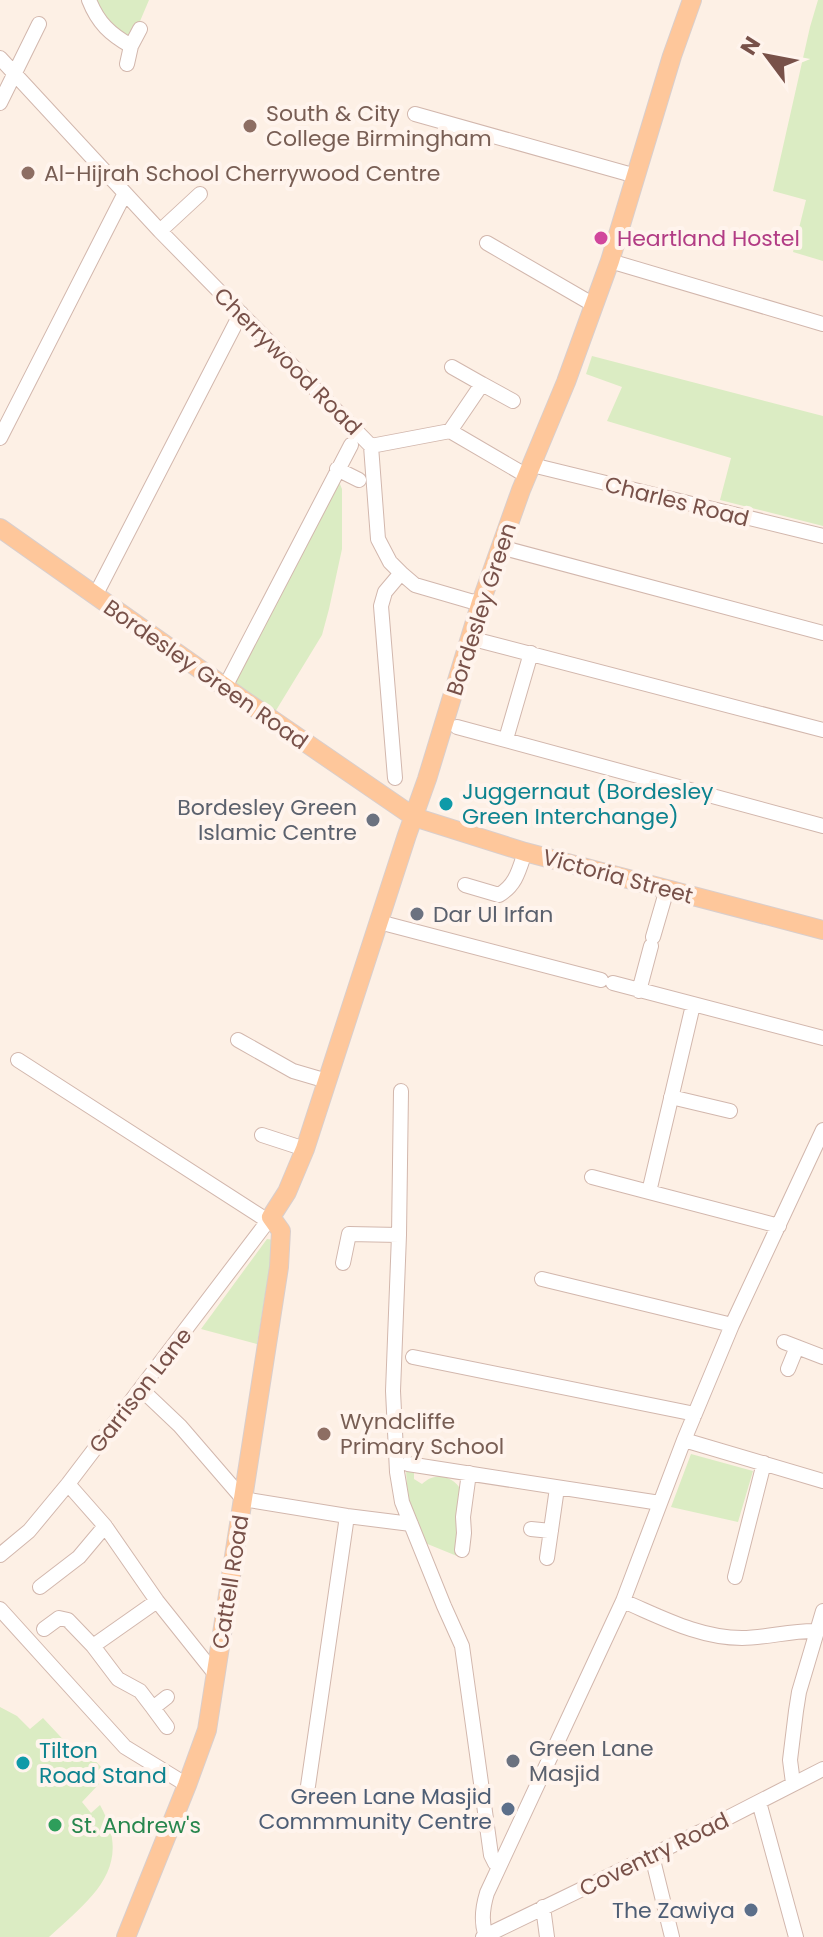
<svg xmlns="http://www.w3.org/2000/svg" width="823" height="1937" font-family="Poppins,sans-serif">
<style>
.green{fill:#dbecc3}
.lines{fill:none;stroke-linecap:round;stroke-linejoin:round}
.minor-casing{stroke:#d2b7ad;stroke-width:16}
.major-casing{stroke:#d9cecc;stroke-width:20}
.minor{stroke:#fff;stroke-width:14}
.major{stroke:#fec79b;stroke-width:18}
.education-dot{fill:#8d6e63;stroke:#fff4ed;stroke-width:3}
.hotel-dot{fill:#d1479c;stroke:#fff4ed;stroke-width:3}
.culture-dot{fill:#0f9aa8;stroke:#fff4ed;stroke-width:3}
.worship-dot{fill:#6b7280;stroke:#fff4ed;stroke-width:3}
.service-dot{fill:#5c6f8a;stroke:#fff4ed;stroke-width:3}
.leisure-dot{fill:#2e9e5b;stroke:#fff4ed;stroke-width:3}
.labels{text-anchor:middle;stroke-width:8;stroke-linejoin:round;paint-order:stroke}
.education-label{font-size:22px;fill:#785e54;stroke:#fff4ed;text-anchor:start}
.hotel-label{font-size:22px;fill:#b23c85;stroke:#fff4ed;text-anchor:start}
.street-label{font-size:22px;fill:#785149;stroke:#fff4ed}
.culture-label{font-size:22px;fill:#0d838f;stroke:#fff4ed;text-anchor:start}
.worship-label{font-size:22px;fill:#5b616d;stroke:#fff4ed;text-anchor:start}
.service-label{font-size:22px;fill:#4e5e75;stroke:#fff4ed;text-anchor:end}
.leisure-label{font-size:22px;fill:#27864d;stroke:#fff4ed;text-anchor:start}
</style>
<rect width="100%" height="100%" fill="#fdf0e5"/>
<!-- green -->
<path class="green" d="M 93,0 L 149,0 L 135,33 L 128,36 L 113,28 Z
M 818,0 L 823,0 L 823,261 L 793,252 L 806,200 L 773,191 L 810,27 Z
M 592,356 L 823,416 L 823,526 L 720,500 L 731,458 L 607,421 L 622,387 L 586,374 Z
M 337,477 L 342,489 L 342,549 L 329,609 L 322,635 L 275,712 L 233,686 Z
M 267,1239 L 274,1240 L 257,1344 L 201,1329 Z
M 691,1454 L 753,1471 L 738,1522 L 671,1507 Z
M 406,1470 L 414,1471 L 414,1479 L 422,1484 C 435,1472 452,1475 461,1490 L 459,1508 L 457,1556 L 425,1543 L 408,1502 Z
M 0,1707 L 17,1716 L 30,1729 L 43,1718 L 72,1749 L 79,1743 L 101,1767 L 92,1777 L 99,1784 L 82,1802 L 91,1813 L 100,1805 C 135,1868 91,1898 49,1937 L 0,1937 Z"/>
<g class="lines">
<!-- minor casing -->
<g class="minor-casing">
<path id="minor" d="M 89,0 C 98,23 110,34 131,46
M 0,58 L 160,231 L 371,446 L 378,539 L 390,562 L 401,573 L 385,592 L 381,606 L 395,778
M 127,64 L 131,46 L 140,29
M 0,103 L 39,24
M 415,114 L 636,176
M 160,231 L 200,194
M 487,243 L 594,305
M 610,261 L 823,324
M 482,384 L 513,401
M 450,431 L 482,384 L 452,367
M 0,438 L 125,193
M 371,446 L 450,431 L 527,476
M 532,465 L 823,536
M 337,469 L 359,480
M 500,547 L 823,633
M 401,573 L 415,585 L 470,601 L 481,602
M 95,596 L 241,313
M 481,641 L 823,730
M 225,687 L 351,445
M 457,727 L 823,826
M 506,739 L 531,653
M 465,885 L 499,895 C 516,885 519,870 525,852
M 379,922 L 601,980
M 653,937 L 667,889
M 613,983 L 823,1038
M 639,991 L 651,946
M 693,1005 L 649,1192 L 779,1226
M 238,1040 L 293,1071 L 327,1081
M 18,1060 L 268,1221
M 401,1091 L 399,1235 L 393,1391 L 397,1472 L 402,1502 L 444,1606 L 462,1646 L 491,1855 L 495,1863 L 498,1866
M 671,1097 L 730,1111
M 262,1135 L 305,1149
M 592,1177 L 649,1192
M 343,1263 L 349,1234 L 399,1235
M 542,1279 L 732,1325
M 784,1342 L 823,1357
M 413,1357 L 695,1414
M 788,1369 L 797,1347
M 141,1389 L 180,1426 L 243,1499 L 347,1516 L 411,1524
M 684,1440 L 823,1481
M 408,1464 L 660,1503
M 68,1484 L 105,1526 L 157,1601 L 216,1675
M 531,1529 L 551,1531
M 462,1550 L 464,1533 L 463,1517 L 469,1473
M 0,1555 L 29,1531 L 68,1484 L 271,1217
M 547,1558 L 557,1488
M 735,1577 L 764,1463
M 40,1587 L 79,1557 L 105,1526
M 623,1601 C 661,1617 699,1638 742,1638 C 767,1638 792,1630 817,1631
M 0,1609 L 125,1747 L 187,1785
M 44,1629 L 59,1618 L 68,1620 L 93,1646 L 118,1679 L 140,1691 L 153,1708
M 93,1646 L 157,1601
M 167,1727 L 153,1708 L 167,1697
M 793,1783 L 790,1760 L 796,1711 L 799,1692 L 823,1611
M 308,1786 L 347,1516
M 759,1802 L 796,1937
M 652,1856 L 672,1937
M 543,1907 L 547,1937
M 486,1936 C 481,1923 483,1906 487,1893 L 623,1601 L 684,1440 L 732,1325 L 823,1130
M 483,1937 L 700,1832 L 823,1769"/>
</g>
<!-- major casing -->
<g class="major-casing">
<path id="major" d="M 0,528 L 242,699 L 414,817 L 525,852 L 823,930
M 126,1937 L 187,1785 L 207,1730 L 279,1267 L 281,1231 L 271,1217 L 287,1192 L 305,1149 L 407,835 L 427,779 L 481,602 L 521,490 L 566,382 L 610,261 L 672,56 L 692,0"/>
</g>
<!-- minor -->
<use href="#minor" class="minor"/>
<!-- major -->
<use href="#major" class="major"/>
</g>
<!-- markers -->
<g class="education-dot">
<circle cx="250" cy="126" r="8"/>
<circle cx="28" cy="173" r="8"/>
<circle cx="324" cy="1434" r="8"/>
</g>
<circle class="hotel-dot" cx="601" cy="238" r="8"/>
<g class="culture-dot">
<circle cx="446" cy="804" r="8"/>
<circle cx="23" cy="1763" r="8"/>
</g>
<g class="worship-dot">
<circle cx="373" cy="820" r="8"/>
<circle cx="417" cy="914" r="8"/>
<circle cx="513" cy="1761" r="8"/>
</g>
<g class="service-dot">
<circle cx="508" cy="1809" r="8"/>
<circle cx="751" cy="1910" r="8"/>
</g>
<circle class="leisure-dot" cx="55" cy="1825" r="8"/>
<g class="labels">
<!-- education labels -->
<g class="education-label">
<text x="266" y="121">South &amp; City<tspan x="266" dy="25">College Birmingham</tspan></text>
<text x="44" y="181">Al-Hijrah School Cherrywood Centre</text>
<text x="340" y="1429">Wyndcliffe<tspan x="340" dy="25">Primary School</tspan></text>
</g>
<!-- hotel labels -->
<g class="hotel-label">
<text x="617" y="246">Heartland Hostel</text>
</g>
<!-- street labels -->
<g class="street-label">
<text transform="translate(288 361) rotate(45)" y="8">Cherrywood Road</text>
<text transform="translate(677 501) rotate(14)" y="8">Charles Road</text>
<text transform="translate(481 609) rotate(-72)" y="8">Bordesley Green</text>
<text transform="translate(206 674) rotate(35)" y="8">Bordesley Green Road</text>
<text transform="translate(618 876) rotate(15)" y="8">Victoria Street</text>
<text transform="translate(140 1390) rotate(-52)" y="8">Garrison Lane</text>
<text transform="translate(230 1582) rotate(-81)" y="8">Cattell Road</text>
<text transform="translate(654 1854) rotate(-26)" y="8">Coventry Road</text>
</g>
<!-- culture labels -->
<g class="culture-label">
<text x="462" y="799">Juggernaut (Bordesley<tspan x="462" dy="25">Green Interchange)</tspan></text>
<text x="39" y="1758">Tilton<tspan x="39" dy="25">Road Stand</tspan></text>
</g>
<!-- worship labels -->
<g class="worship-label">
<text x="357" y="815" text-anchor="end">Bordesley Green<tspan x="357" dy="25">Islamic Centre</tspan></text>
<text x="433" y="922">Dar Ul Irfan</text>
<text x="529" y="1756">Green Lane<tspan x="529" dy="25">Masjid</tspan></text>
</g>
<!-- service labels -->
<g class="service-label">
<text x="492" y="1804">Green Lane Masjid<tspan x="492" dy="25">Commmunity Centre</tspan></text>
<text x="735" y="1918">The Zawiya</text>
</g>
<!-- leisure labels -->
<g class="leisure-label">
<text x="71" y="1833">St. Andrew's</text>
</g>
</g>
<!-- north arrow -->
<g transform="translate(767 56) rotate(302)" stroke="#fff4ed" stroke-width="6" paint-order="stroke">
<path d="M0-6L14 30L0 20L-14 30Z" fill="#785149"/>
<text y="-12" font-size="22" font-weight="bold" text-anchor="middle" fill="#785149">N</text>
</g>
</svg>
